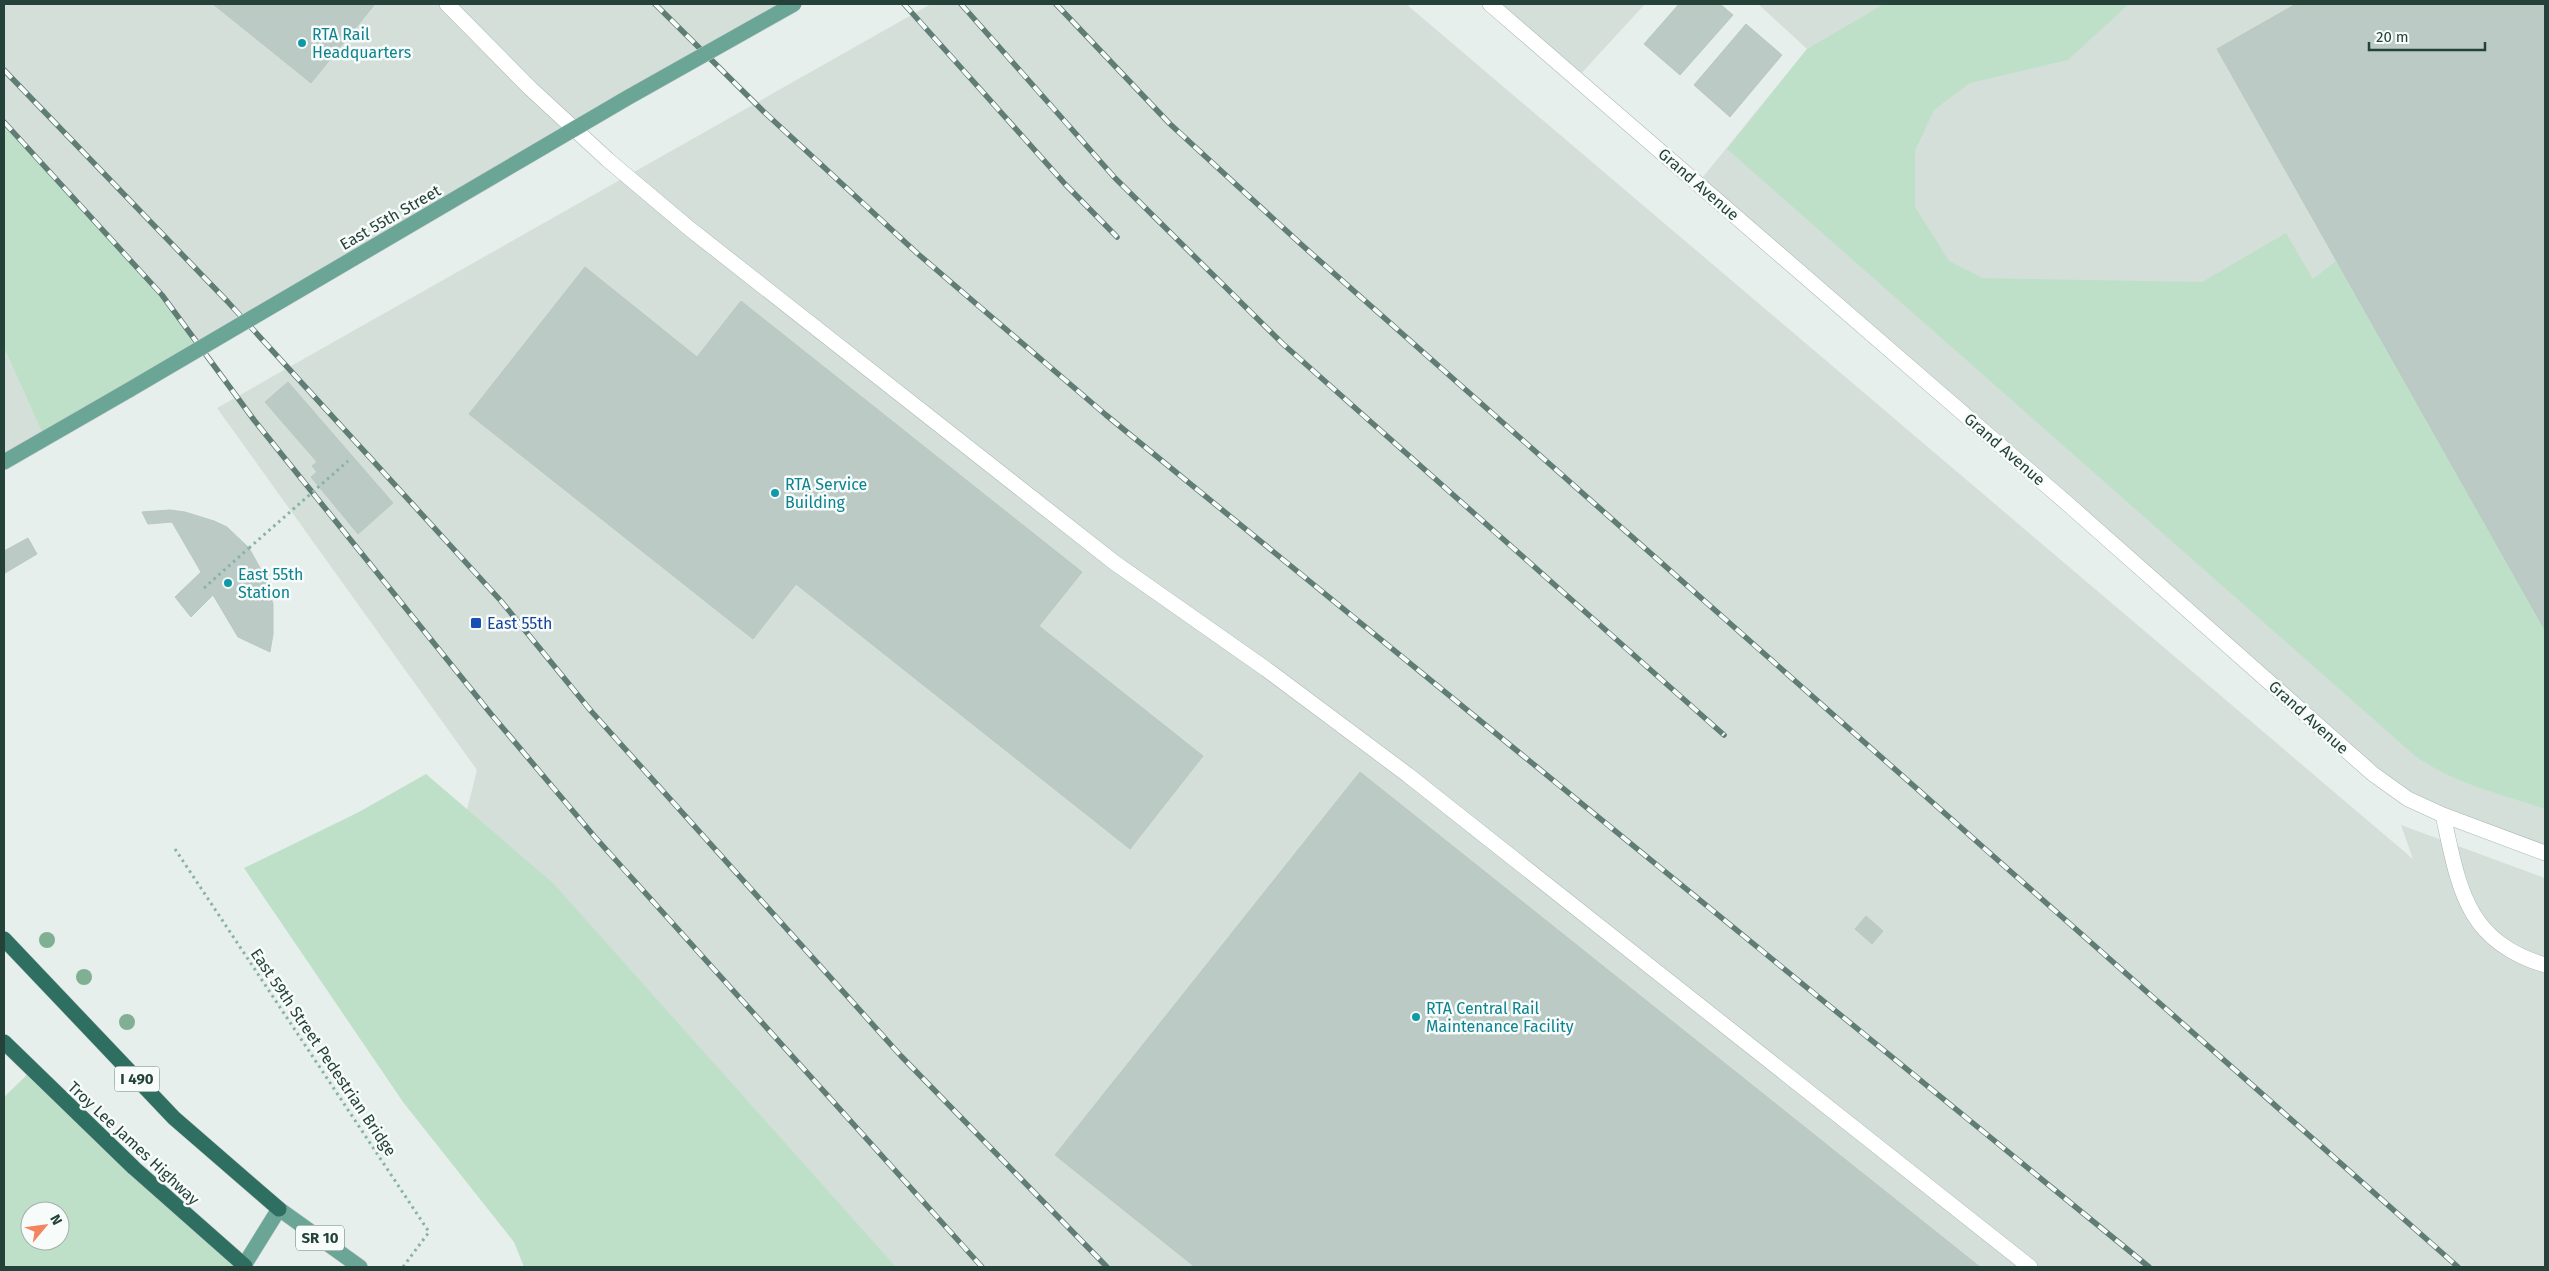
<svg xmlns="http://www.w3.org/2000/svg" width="2549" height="1271" font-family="'Fira Sans',sans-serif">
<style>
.built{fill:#d4dfda}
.green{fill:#bfe0c8;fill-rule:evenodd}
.building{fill:#bbcac4;stroke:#b8c9c2}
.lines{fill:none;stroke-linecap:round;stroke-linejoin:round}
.minor-casing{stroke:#a8b8b2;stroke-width:16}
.major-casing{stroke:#c2cac8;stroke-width:16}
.highway-casing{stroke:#c2cac8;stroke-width:16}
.path{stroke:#86b3a5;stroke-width:3;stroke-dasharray:2.5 4;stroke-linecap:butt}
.minor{stroke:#fff;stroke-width:15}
.major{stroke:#6aa596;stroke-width:15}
.highway{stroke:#2f6f62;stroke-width:15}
.rail-casing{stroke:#5f7d75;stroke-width:5.5}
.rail{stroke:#f7fbf9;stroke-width:4;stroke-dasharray:11;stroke-linecap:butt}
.major-bridge-casing{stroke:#c2cac8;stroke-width:16;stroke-linecap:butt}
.path-bridge{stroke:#86b3a5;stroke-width:3;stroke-dasharray:2.5 4;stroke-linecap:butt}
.major-bridge{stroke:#6aa596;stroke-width:15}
.tree{fill:#80af93}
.culture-dot{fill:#0f9aa8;stroke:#f7fbf9;stroke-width:2}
.transit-dot{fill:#1a4fb4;stroke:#f7fbf9;stroke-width:2}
.labels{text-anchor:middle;stroke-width:5;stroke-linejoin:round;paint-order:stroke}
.shield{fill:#f7fbf9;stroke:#637a73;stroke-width:1}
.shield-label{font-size:15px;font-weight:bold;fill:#24423a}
.culture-label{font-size:16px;fill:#0d838f;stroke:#f7fbf9;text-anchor:start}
.street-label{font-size:16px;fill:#24423a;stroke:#f7fbf9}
.transit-label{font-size:16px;fill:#164399;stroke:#f7fbf9;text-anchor:start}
</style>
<rect width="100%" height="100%" fill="#e6efeb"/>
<!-- built -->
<path class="built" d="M 4,4 L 794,4 L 203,347 L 162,295 L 4,122 Z
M 931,4 L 1406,4 L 2413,859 L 2401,825 L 2545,878 L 2545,1267 L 671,1267 L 435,936 L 477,770 L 217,408 Z
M 1490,4 L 1645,4 L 1577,78 Z
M 1758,4 L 2545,4 L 2545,853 L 2408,799 L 1698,183 L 1807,49 Z
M 4,348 L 45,439 L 4,462 Z"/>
<!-- green -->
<path class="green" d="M 1884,4 L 2129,4 L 2068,60 L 1970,83 L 1934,110 L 1915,151 L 1915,207 L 1949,261 L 1983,278 L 2202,282 L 2286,233 L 2313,279 L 2336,261 L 2545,630 L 2545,809 C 2502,794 2451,783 2414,755 L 1727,149 L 1807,49 Z
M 4,122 L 162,295 L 203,347 L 45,439 L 4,348 Z
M 426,774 L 553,883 L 896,1267 L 524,1267 L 514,1242 L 403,1102 L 244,868 L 359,812 Z
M 32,1070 L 243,1267 L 4,1267 L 4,1097 ZM 30,1211 L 60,1211 L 60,1241 L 30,1241 Z"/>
<!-- building -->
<path class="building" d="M 213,4 L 375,4 L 311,83 Z
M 1679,4 L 1720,4 L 1733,15 L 1680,75 L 1644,44 Z
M 2296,4 L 2545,4 L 2545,630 L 2217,49 Z
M 1746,24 L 1782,55 L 1730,117 L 1694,85 Z
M 585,267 L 697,357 L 741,301 L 1082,572 L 1039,626 L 1203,756 L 1130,849 L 796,584 L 753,639 L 469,414 Z
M 288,382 L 393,503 L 358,534 L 311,477 L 317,472 L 312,466 L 317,462 L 265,402 Z
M 170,510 L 185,512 L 214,521 L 227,527 L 249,548 L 264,575 L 273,604 L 273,634 L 270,652 L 238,637 L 213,595 L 191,617 L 175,597 L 201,572 L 172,522 L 148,524 L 142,512 Z
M 28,538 L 37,554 L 5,573 L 4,551 Z
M 1360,772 L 1980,1267 L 1195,1267 L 1055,1155 Z
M 1866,916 L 1883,931 L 1872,944 L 1855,929 Z"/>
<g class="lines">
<!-- minor casing -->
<g class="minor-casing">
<path id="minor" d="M 447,4 L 531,89 L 608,160 L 690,229 L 1115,563 L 1266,669 L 1408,775 L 2030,1267
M 1490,4 L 2069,505 L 2373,774 L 2408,799 L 2443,815 L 2545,853
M 2443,815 C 2459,887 2465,941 2545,965"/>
</g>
<!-- major casing -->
<g class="major-casing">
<path id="major" d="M 4,462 L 129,390
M 243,1267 L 279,1209 L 360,1267"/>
</g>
<!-- highway casing -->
<g class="highway-casing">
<path id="highway" d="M 4,939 L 174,1118 L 279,1209
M 4,1042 L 134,1168 L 245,1266"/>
</g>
<!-- path -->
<path class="path" d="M 204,588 L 249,548
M 175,849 L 429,1232 L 403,1267"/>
<!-- minor -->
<use href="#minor" class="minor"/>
<!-- major -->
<use href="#major" class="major"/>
<!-- highway -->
<use href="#highway" class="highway"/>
<!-- rail casing -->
<g class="rail-casing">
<path id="rail" d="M 655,4 L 763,111 L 918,254 L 1106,415 L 2149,1267
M 904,4 L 1065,184 L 1117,237
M 961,4 L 1115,178 L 1283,344 L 1724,735
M 1056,4 L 1170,124 L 1303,246 L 2458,1267
M 4,70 L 227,301 L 501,601 L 591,711 L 901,1056 L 1107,1267
M 4,122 L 162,295 L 254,420 L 491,714 L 594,836 L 982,1267"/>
</g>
<!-- rail -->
<use href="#rail" class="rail"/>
<!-- major-bridge casing -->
<g class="major-bridge-casing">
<path id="major-bridge" d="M 129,390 L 627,98 L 794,4"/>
</g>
<!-- path-bridge -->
<path class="path-bridge" d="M 249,548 L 348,461"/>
<!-- major-bridge -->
<use href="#major-bridge" class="major-bridge"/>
</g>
<!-- trees -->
<g class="tree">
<circle cx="47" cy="940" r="8"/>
<circle cx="84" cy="977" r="8"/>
<circle cx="127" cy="1022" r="8"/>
</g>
<!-- markers -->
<g class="culture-dot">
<circle cx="302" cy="43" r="5"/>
<circle cx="775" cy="493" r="5"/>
<circle cx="228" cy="583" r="5"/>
<circle cx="1416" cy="1017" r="5"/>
</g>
<rect class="transit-dot" x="470" y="617" width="12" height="12" rx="2.5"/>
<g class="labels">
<!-- shield labels -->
<g class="shield">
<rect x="114.5" y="1066.5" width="45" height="25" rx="4"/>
<rect x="296" y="1225.5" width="48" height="25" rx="4"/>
</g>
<g class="shield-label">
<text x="137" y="1084">I 490</text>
<text x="320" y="1243">SR 10</text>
</g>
<!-- culture labels -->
<g class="culture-label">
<text x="312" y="40">RTA Rail<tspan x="312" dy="18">Headquarters</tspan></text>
<text x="785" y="490">RTA Service<tspan x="785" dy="18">Building</tspan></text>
<text x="238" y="580">East 55th<tspan x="238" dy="18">Station</tspan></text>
<text x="1426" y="1014">RTA Central Rail<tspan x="1426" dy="18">Maintenance Facility</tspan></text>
</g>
<!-- street labels -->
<g class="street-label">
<text transform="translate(1699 184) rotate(41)" y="6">Grand Avenue</text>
<text transform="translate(390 217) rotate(-30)" y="6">East 55th Street</text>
<text transform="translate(2005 449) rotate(41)" y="6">Grand Avenue</text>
<text transform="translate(2309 717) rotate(42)" y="6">Grand Avenue</text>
<text transform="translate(324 1052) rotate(56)" y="6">East 59th Street Pedestrian Bridge</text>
<text transform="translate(134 1143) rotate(43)" y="6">Troy Lee James Highway</text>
</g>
<!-- transit labels -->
<g class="transit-label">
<text x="487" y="629">East 55th</text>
</g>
</g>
<!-- border -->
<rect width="2549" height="1271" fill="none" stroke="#24423a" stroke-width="10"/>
<!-- north arrow -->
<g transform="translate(45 1226) rotate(61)"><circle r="24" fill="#f7fbf9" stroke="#a3b1ad"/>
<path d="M0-4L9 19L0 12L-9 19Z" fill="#f4845f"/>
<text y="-8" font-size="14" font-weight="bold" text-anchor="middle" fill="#24423a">N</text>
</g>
<!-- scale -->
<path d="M2369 42v8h116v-8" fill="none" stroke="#24423a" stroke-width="2.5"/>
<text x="2376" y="42" font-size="15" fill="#24423a" stroke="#f7fbf9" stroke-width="4" paint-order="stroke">20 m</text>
</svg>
